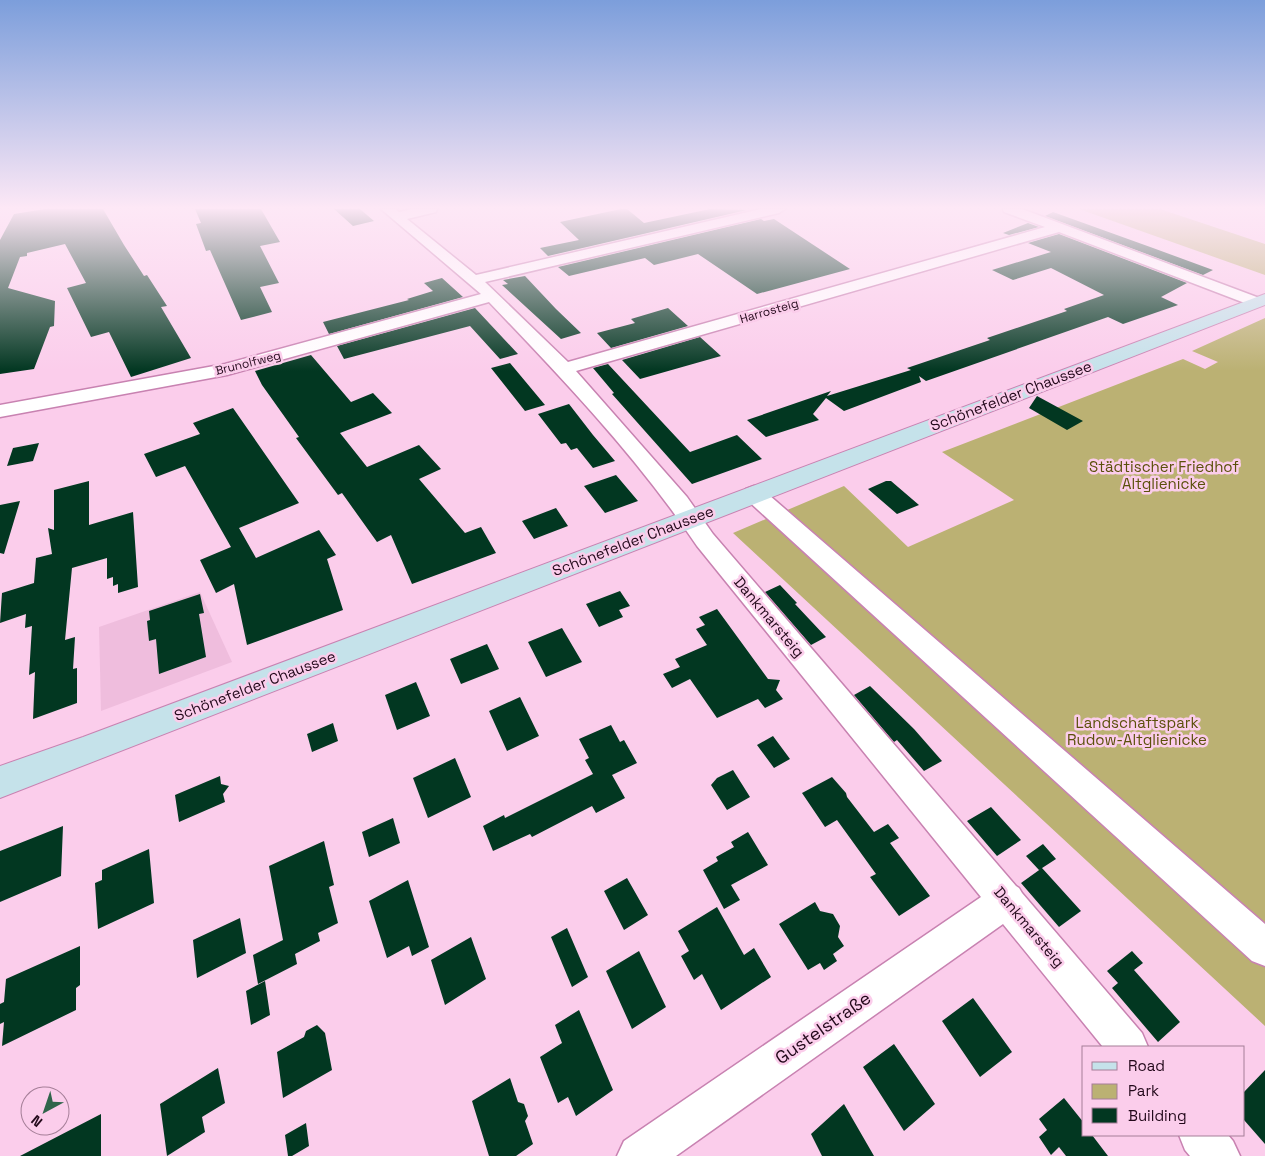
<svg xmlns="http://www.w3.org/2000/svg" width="1265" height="1156" font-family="'Space Grotesk',sans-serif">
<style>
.built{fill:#efbddd}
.green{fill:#bbb173}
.building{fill:#023721}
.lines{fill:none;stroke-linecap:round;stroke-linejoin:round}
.street-casing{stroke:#c882b1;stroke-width:3}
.secondary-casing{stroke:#c882b1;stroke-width:2}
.street{fill:#fff;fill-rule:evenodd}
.secondary{fill:#c5e2ea;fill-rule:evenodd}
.labels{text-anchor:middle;stroke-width:5;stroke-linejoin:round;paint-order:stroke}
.far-street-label{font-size:12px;fill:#23091b;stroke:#fbcdeb}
.street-label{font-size:15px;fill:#23091b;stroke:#fbcdeb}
.park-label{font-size:15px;fill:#5b500b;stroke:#fbcdeb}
.near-street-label{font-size:18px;fill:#23091b;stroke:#fbcdeb}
</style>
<rect width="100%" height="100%" fill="#fbcdeb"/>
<!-- built -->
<path class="built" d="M 200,592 L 232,662 L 101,711 L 99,627 Z"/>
<!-- green -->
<path class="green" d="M 1079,209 L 1160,209 L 1265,244 L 1265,275 Z
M 1265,318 L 1265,1026 L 733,533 L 844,486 L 908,547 L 1014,500 L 942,452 L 1183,359 L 1205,369 L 1218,362 L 1192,351 Z"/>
<!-- building -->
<path class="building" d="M 45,209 L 103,209 L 124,245 L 144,276 L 147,275 L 167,306 L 161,307 L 191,358 L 131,377 L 109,332 L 91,337 L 67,288 L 86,283 L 65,244 L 27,253 L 27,256 L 20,257 L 8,288 L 55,301 L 54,326 L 50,327 L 34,369 L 0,374 L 0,240 L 14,214 Z
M 195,209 L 261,209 L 280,242 L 260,246 L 279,283 L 260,287 L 272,312 L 241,320 L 210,250 L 206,251 L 196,224 L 201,223 Z
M 334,209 L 360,209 L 374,221 L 353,226 Z
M 621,209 L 627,209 L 644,223 L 710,209 L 747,210 L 548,256 L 540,248 L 579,240 L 560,222 Z
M 1053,212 L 1153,248 L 1213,270 L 1203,275 L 1045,216 Z
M 761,219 L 764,221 L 774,219 L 850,269 L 757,294 L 698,254 L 654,265 L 645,258 L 569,276 L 558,267 Z
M 1028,223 L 1039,227 L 1009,235 L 1003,233 Z
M 1059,234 L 1187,283 L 1161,297 L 1178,305 L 1123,324 L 1108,317 L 926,381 L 919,376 L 921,382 L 844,411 L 826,398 L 813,414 L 819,420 L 766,437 L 747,420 L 831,391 L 827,396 L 911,370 L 907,368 L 990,340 L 987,338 L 1067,311 L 1064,309 L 1104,295 L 1051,268 L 1013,280 L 992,270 L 1051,252 L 1028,243 Z
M 525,276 L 556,309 L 581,333 L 561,339 L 502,285 L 508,284 L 503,280 Z
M 442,278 L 463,297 L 329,334 L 323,322 L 409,300 L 407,299 L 433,291 L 424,283 Z
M 475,308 L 518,354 L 500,359 L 470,326 L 344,359 L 337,346 Z
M 668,308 L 688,326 L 611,348 L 597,333 L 635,323 L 631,319 Z
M 700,337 L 721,356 L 640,379 L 622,360 Z
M 311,355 L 351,402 L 373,393 L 392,413 L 340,433 L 367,467 L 419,445 L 441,469 L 419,479 L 465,533 L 481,527 L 496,553 L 412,584 L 391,535 L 377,542 L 342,493 L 338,495 L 296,438 L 299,437 L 262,385 L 255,371 Z
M 510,363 L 545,405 L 525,411 L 491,368 Z
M 608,364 L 690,452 L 737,435 L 762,459 L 692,484 L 612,394 L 614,393 L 593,368 Z
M 1037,396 L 1083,421 L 1067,430 L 1029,408 Z
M 569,404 L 593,435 L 615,461 L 593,468 L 577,448 L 571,450 L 566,443 L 561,444 L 538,414 Z
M 233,408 L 299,503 L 239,528 L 256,558 L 319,530 L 336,555 L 327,559 L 343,610 L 247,645 L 234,584 L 216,593 L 200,560 L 231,547 L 185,466 L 156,477 L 144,454 L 200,434 L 193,423 Z
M 39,443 L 33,461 L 7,466 L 13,448 Z
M 616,475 L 638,501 L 605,513 L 584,486 Z
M 89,481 L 89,525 L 133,512 L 138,587 L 118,593 L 118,584 L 113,586 L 113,577 L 107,579 L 107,558 L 72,568 L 65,640 L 75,637 L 73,669 L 77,668 L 77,703 L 33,719 L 35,672 L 29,675 L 32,626 L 25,628 L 26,614 L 0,623 L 2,593 L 34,583 L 36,558 L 52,554 L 48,528 L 54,530 L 54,490 Z
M 886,481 L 891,481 L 919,505 L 897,514 L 868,489 Z
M 20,501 L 4,554 L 0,553 L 0,505 Z
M 556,508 L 568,526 L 534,539 L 522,521 Z
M 780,585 L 797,603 L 795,604 L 826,637 L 811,645 L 765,592 Z
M 620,591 L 630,606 L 619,610 L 623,617 L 599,627 L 586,604 Z
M 200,594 L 204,613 L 199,614 L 206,657 L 159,674 L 156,639 L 149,641 L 147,621 L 150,620 L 149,611 Z
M 717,609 L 768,679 L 780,680 L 776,690 L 783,699 L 765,708 L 758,699 L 717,718 L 690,679 L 672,688 L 663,674 L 680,667 L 675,659 L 707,645 L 696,629 L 705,625 L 699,617 Z
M 562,628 L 582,662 L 546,677 L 528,642 Z
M 487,644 L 499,669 L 461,684 L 450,659 Z
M 416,682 L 430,716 L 397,730 L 385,695 Z
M 870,686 L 914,729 L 942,761 L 924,771 L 897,740 L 894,742 L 854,695 Z
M 520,697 L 539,736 L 507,751 L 489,711 Z
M 333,723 L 338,741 L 312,752 L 307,734 Z
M 611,725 L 620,742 L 624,740 L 637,763 L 612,775 L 625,798 L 596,813 L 592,806 L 532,837 L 530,834 L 493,851 L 483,826 L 504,815 L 505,818 L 593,774 L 585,760 L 589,758 L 579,739 Z
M 773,736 L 790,759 L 774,768 L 757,745 Z
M 455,758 L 471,797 L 428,818 L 413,778 Z
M 733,770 L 750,797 L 727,810 L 711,785 L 717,778 Z
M 220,776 L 221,784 L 229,786 L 223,794 L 225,802 L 179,822 L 175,795 Z
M 832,777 L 846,793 L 847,797 L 874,832 L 888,824 L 899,838 L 890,843 L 930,896 L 899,916 L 870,877 L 876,874 L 837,820 L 825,827 L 802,793 Z
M 991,807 L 1021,840 L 997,856 L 967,821 Z
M 393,818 L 400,843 L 369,857 L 362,832 Z
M 63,826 L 61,876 L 0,902 L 0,851 Z
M 748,832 L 768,865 L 731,885 L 740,900 L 724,909 L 703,870 L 718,861 L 716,857 L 734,847 L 731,842 Z
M 324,841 L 334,885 L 329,887 L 338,923 L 318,933 L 320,941 L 295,954 L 297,964 L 258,984 L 253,955 L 283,940 L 269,866 Z
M 1043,844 L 1056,859 L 1039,870 L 1026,856 Z
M 149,849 L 154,903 L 98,929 L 95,883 L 102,880 L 102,870 Z
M 1042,868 L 1081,911 L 1059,927 L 1021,883 Z
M 627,878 L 648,915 L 624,930 L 604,891 Z
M 408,880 L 429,947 L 412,956 L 409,946 L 387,958 L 369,901 Z
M 815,902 L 820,911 L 833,914 L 840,926 L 838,937 L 844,946 L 833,954 L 837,961 L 824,970 L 820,963 L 808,970 L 779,924 Z
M 717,907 L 744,955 L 754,948 L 771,977 L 721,1010 L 702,974 L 694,980 L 681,956 L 689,951 L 678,931 Z
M 240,918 L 246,953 L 197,978 L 193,940 Z
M 567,928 L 588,977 L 572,987 L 551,937 Z
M 471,937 L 486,979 L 445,1005 L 431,960 Z
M 80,946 L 80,985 L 76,988 L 76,1010 L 2,1046 L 4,1022 L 0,1024 L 0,1004 L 4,1002 L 6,979 Z
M 639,951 L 666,1007 L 632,1029 L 606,971 Z
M 1132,951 L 1143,963 L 1134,970 L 1180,1022 L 1158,1042 L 1112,988 L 1118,983 L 1107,971 Z
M 265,981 L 270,1015 L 251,1025 L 246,991 Z
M 973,998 L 1012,1052 L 980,1077 L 942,1021 Z
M 579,1010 L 613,1090 L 576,1116 L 568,1097 L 558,1103 L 540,1057 L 562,1043 L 555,1025 Z
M 317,1025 L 325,1033 L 332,1070 L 283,1098 L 277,1052 L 304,1037 L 306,1031 Z
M 894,1044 L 935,1104 L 904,1131 L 863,1067 Z
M 218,1068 L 225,1103 L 202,1117 L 205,1132 L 167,1156 L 160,1104 Z
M 1265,1070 L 1265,1144 L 1244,1120 L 1244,1092 Z
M 510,1078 L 518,1102 L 524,1104 L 528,1116 L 525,1121 L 533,1144 L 516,1156 L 489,1156 L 472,1101 Z
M 1064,1098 L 1084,1123 L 1084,1135 L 1092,1135 L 1108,1156 L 1066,1156 L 1059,1147 L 1051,1155 L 1039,1137 L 1047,1130 L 1039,1119 Z
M 844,1104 L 874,1156 L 822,1156 L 811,1134 Z
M 101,1114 L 101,1156 L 20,1156 Z
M 306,1123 L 309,1146 L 292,1156 L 288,1156 L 285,1135 Z"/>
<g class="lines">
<!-- street casing -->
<g class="street-casing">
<path id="street" d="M 381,209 L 395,209 L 399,212 L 412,209 L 437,209 L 436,212 L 407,219 L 476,275 L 761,209 L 785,209 L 779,213 L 485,282 L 568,362 L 1045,227 L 1004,212 L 1003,209 L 1022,209 L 1262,299 L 1264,302 L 1262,305 L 1250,305 L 1059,232 L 576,371 L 687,497 L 713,534 L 1016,886 L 1019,888 L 1022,893 L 1142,1033 L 1148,1047 L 1103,1047 L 1003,924 L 676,1156 L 617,1156 L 624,1141 L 981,897 L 697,546 C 638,458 562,378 489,302 L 227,375 L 0,417 L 0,405 L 225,364 L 481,294 Z
M 754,486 L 762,489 L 1265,924 L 1265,966 L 1252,961 L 746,499 L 743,494 L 746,489 Z
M 1179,1135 L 1228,1135 L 1233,1141 L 1240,1156 L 1190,1156 L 1185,1150 Z"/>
</g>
<!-- secondary casing -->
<g class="secondary-casing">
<path id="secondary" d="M 1265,294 L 1265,305 L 0,798 L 0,766 L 83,737 Z"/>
</g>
<!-- street -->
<use href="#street" class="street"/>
<!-- secondary -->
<use href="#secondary" class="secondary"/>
</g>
<!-- sky -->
<linearGradient id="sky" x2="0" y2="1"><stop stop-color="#7c9edb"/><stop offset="0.56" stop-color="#fde8f6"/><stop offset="1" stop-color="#fde8f6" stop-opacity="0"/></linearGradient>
<rect width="1265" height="371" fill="url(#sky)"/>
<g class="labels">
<!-- far-street labels -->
<g class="far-street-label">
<text transform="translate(769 311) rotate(-16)" y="4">Harrosteig</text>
<text transform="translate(248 363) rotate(-14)" y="4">Brunolfweg</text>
</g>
<!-- street labels -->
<g class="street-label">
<text transform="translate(1011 396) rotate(-21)" y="5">Schönefelder Chaussee</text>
<text transform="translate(633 541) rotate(-21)" y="5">Schönefelder Chaussee</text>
<text transform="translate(769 617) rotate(50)" y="5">Dankmarsteig</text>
<text transform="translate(255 686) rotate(-21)" y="5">Schönefelder Chaussee</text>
<text transform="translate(1029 927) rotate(50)" y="5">Dankmarsteig</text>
</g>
<!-- park labels -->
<g class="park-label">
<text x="1164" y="472">Städtischer Friedhof<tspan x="1164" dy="17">Altglienicke</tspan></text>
<text x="1137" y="728">Landschaftspark<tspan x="1137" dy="17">Rudow-Altglienicke</tspan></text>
</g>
<!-- near-street labels -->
<g class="near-street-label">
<text transform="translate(823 1028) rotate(-35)" y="6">Gustelstraße</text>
</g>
</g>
<!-- legend -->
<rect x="1082" y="1046" width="162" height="90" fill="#fbcdeb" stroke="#a57f98"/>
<rect x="1092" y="1062" width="25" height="8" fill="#c5e2ea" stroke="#a57f98"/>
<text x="1128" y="1071" font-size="15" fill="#23091b">Road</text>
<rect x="1092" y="1084" width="25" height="15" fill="#bbb173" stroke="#a57f98"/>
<text x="1128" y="1096" font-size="15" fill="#23091b">Park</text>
<rect x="1092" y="1108" width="25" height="15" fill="#023721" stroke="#a57f98"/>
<text x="1128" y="1121" font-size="15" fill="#23091b">Building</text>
<!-- north arrow -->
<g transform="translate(45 1111) rotate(220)"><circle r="24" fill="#fbcdeb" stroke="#a57f98"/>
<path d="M0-4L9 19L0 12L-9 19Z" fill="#30654b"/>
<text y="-8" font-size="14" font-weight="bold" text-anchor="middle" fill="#23091b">N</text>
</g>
</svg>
